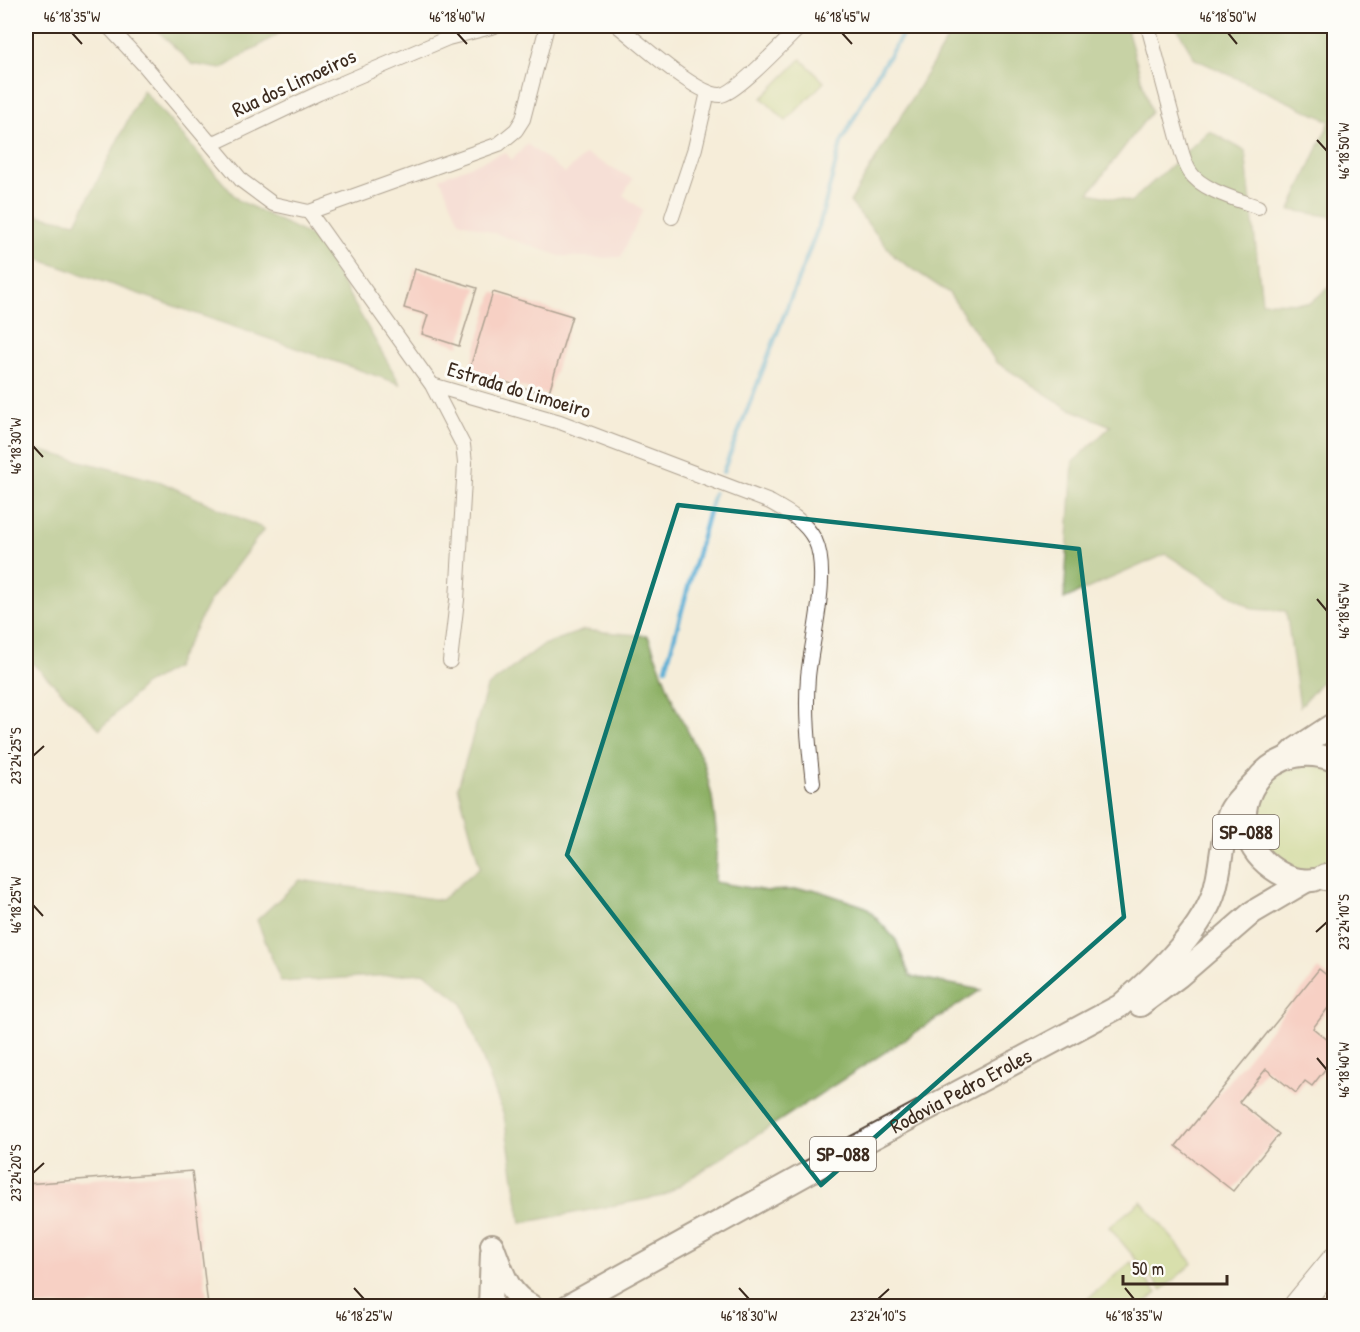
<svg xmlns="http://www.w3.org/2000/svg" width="1360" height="1332" font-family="'Patrick Hand',sans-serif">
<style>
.built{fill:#f7cfd2}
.green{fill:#b3ce74;stroke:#777c49;stroke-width:1.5}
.forest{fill:#8eb166;stroke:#646e42;stroke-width:1.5}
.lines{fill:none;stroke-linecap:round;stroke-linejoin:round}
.stream{stroke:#58aed5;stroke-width:4.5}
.building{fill:#f8adac}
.minor-casing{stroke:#57473a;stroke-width:16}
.primary-casing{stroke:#57473a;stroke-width:26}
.trunk-casing{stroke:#57473a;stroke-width:26}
.motorway-casing{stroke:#57473a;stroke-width:28}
.minor{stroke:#fff;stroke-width:14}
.primary{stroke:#fff;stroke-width:22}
.trunk{stroke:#fff;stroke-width:22}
.motorway{stroke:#fff;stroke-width:26}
.marked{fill:none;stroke:#0f766e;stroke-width:4.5;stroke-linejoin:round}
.ticks{fill:none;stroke:#3b2a1e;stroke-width:2}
.labels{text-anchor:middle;stroke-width:6;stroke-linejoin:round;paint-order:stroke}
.shield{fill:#fdfcf7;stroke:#75695f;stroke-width:1.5}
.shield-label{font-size:20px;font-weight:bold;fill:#3b2a1e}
.street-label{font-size:21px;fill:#3b2a1e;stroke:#fdfcf7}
.neatline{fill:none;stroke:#3b2a1e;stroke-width:2}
.ticks-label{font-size:15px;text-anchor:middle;fill:#3b2a1e}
</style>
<rect width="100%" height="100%" fill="#fdfcf7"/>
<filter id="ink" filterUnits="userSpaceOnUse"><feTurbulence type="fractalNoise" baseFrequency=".0167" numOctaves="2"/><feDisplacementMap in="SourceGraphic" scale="12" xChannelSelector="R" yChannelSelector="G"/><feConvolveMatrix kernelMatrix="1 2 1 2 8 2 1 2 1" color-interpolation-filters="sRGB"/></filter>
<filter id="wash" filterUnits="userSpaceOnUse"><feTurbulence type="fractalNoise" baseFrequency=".008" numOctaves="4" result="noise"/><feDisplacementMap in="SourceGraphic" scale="24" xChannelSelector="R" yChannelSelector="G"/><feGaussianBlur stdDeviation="1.35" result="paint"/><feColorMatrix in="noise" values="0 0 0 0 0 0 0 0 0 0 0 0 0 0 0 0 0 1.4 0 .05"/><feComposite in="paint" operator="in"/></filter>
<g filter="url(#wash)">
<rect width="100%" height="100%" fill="#f5edd9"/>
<!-- built -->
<path class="built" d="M 527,144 L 565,173 L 586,154 L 633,179 L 623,195 L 643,210 L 621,257 L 605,258 L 560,256 L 459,221 L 440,178 L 505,152 L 512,160 Z"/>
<!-- green -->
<path class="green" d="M 801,59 L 824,82 L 786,121 L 762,98 Z
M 1311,765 L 1328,769 L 1334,774 L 1334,861 C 1265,905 1210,775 1311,765 Z
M 1141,1201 L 1193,1263 L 1162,1290 L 1109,1227 Z
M 1131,1262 L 1157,1293 L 1142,1306 L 1079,1306 Z"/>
<!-- forest -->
<path class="forest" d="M 153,26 L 291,26 L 221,69 L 192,64 Z
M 955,26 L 1126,26 L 1151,112 L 1089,193 L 1131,202 L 1209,131 L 1245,151 L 1262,302 L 1310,303 L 1334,283 L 1334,667 L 1300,707 L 1286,611 L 1253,609 L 1166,554 L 1064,599 L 1073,462 L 1111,426 L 1068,408 L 996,362 L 949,293 L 896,258 L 850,202 Z
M 1176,26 L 1334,26 L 1334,217 L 1290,210 L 1330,121 L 1195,59 Z
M 143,90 L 238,200 L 317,239 L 400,384 L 26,255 L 26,213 L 76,223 Z
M 26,447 L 161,482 L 264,529 L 209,602 L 175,668 L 144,685 L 100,729 L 26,657 Z
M 584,630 L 648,636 L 675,706 L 704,763 L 712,797 L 717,838 L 715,882 L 767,891 L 813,889 L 866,907 L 896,940 L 910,976 L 981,990 L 663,1196 L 521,1223 L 504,1116 L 462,1003 L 425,973 L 281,982 L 257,920 L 300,880 L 441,900 L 480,867 L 458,787 L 487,687 L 543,645 Z"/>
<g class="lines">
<!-- stream -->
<path class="stream" d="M 723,472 L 820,223 L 841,143 L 876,76 L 908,26
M 666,668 L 714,493"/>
</g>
<g id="blocks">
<!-- building -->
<path class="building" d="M 415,269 L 477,288 L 459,346 L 422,334 L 428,315 L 404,308 Z
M 493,292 L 572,316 L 548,395 L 469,371 Z
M 1319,969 L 1334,981 L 1334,1000 L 1313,1028 L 1334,1045 L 1334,1058 L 1312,1086 L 1305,1081 L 1296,1093 L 1266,1069 L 1239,1102 L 1279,1134 L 1233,1191 L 1176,1146 Z
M 192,1171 L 208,1306 L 26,1306 L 26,1184 Z"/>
</g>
</g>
<g filter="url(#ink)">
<use href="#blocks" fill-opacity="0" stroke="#57473a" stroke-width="1.5"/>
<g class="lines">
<!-- minor casing -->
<g class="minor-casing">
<path id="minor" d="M 108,26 L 145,66 L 242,181 L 273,204 L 309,212 L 432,385 L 560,422 L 770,502 C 788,512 805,521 815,540 C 831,573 811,642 808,677 C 805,714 809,747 813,783
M 618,26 C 638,41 697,96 721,95 C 736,94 787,39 801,26
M 1148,26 L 1182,153 C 1184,159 1186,166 1190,172 C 1201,190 1239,200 1258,207
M 212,144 L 319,93 L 448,38 L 495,26
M 309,212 L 499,144 L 516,130 L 523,119 L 547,26
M 672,217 L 695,148 L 708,92
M 432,385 L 463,445 L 465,463 L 457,600 L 450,661"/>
</g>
<!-- primary casing -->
<g class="primary-casing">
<path id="primary" d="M 1288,757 L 1296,749 L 1334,724"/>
</g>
<!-- trunk casing -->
<g class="trunk-casing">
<g id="trunk">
<path d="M 1313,880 C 1301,882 1288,878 1278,872 C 1208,830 1259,731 1334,760"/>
<path d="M 1140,1005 L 1179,976 L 1253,912 L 1304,882"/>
<path d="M 492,1245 C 502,1270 506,1293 531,1306"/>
<path d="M 490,1306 L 492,1253"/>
<path id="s1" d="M 568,1306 L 835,1158 L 1120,1006 C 1152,978 1198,936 1213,895 C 1222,869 1221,840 1229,814 C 1233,803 1247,791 1255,782"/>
</g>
</g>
<!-- motorway casing -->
<g class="motorway-casing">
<path id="motorway" d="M 1325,877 L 1334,878
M 1297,1306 L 1334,1261"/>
</g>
<!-- minor -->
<use href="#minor" class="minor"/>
<!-- primary -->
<use href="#primary" class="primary"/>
<!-- trunk -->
<use href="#trunk" class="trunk"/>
<!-- motorway -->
<use href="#motorway" class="motorway"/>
</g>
</g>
<!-- marked area -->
<path d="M0 0H1360V1332H0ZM 678,505 L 1079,549 L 1124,917 L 821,1185 L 567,855 Z" fill="#f5edd9" fill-opacity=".55" fill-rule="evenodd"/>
<path class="marked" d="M 678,505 L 1079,549 L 1124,917 L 821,1185 L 567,855 Z"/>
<!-- ticks -->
<path class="ticks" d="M 72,33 L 82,44M 457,33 L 467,44M 842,33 L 852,44M 1228,33 L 1237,44M 1317,140 L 1327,151M 33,446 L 43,457M 1317,599 L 1327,611M 33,756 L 44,746M 33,905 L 43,916M 1316,932 L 1327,922M 1317,1058 L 1327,1070M 33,1173 L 44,1163M 354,1288 L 364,1299M 739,1288 L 749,1299M 1125,1288 L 1134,1299M 878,1299 L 889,1289"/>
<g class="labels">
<!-- shield labels -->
<g class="shield">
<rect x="1213" y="815" width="66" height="34" rx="4.5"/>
<rect x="810" y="1137" width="66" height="34" rx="4.5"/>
</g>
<g class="shield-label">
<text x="1246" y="839">SP-088</text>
<text x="843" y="1161">SP-088</text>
</g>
<!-- street labels -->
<g class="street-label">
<text transform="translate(294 83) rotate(-25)" y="7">Rua dos Limoeiros</text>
<text transform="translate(519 390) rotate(17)" y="7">Estrada do Limoeiro</text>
<text dy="7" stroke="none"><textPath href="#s1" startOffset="448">Rodovia Pedro Eroles</textPath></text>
</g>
</g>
<!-- margin -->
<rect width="1360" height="1332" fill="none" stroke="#fdfcf7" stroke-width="66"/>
<!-- scale -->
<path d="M1123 1275v9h104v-9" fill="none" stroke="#3b2a1e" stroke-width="3"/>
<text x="1132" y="1275" font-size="18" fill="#3b2a1e" stroke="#fdfcf7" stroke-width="4.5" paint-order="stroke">50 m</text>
<rect x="33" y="33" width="1294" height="1266" class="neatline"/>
<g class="ticks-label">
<text x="72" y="22">46°18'35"W</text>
<text x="457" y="22">46°18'40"W</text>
<text x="842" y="22">46°18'45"W</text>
<text x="1228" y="22">46°18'50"W</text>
<text transform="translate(1344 151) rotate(-90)" y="5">46°18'50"W</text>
<text transform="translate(16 446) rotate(-90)" y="5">46°18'30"W</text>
<text transform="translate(1344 611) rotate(-90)" y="5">46°18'45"W</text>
<text transform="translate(16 756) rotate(-90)" y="5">23°24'25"S</text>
<text transform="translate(16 905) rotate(-90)" y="5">46°18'25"W</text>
<text transform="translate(1344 922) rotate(-90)" y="5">23°24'10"S</text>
<text transform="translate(1344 1070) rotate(-90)" y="5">46°18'40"W</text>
<text transform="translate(16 1173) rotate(-90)" y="5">23°24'20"S</text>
<text x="364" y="1321">46°18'25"W</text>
<text x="749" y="1321">46°18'30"W</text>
<text x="878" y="1321">23°24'10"S</text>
<text x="1134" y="1321">46°18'35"W</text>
</g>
</svg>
